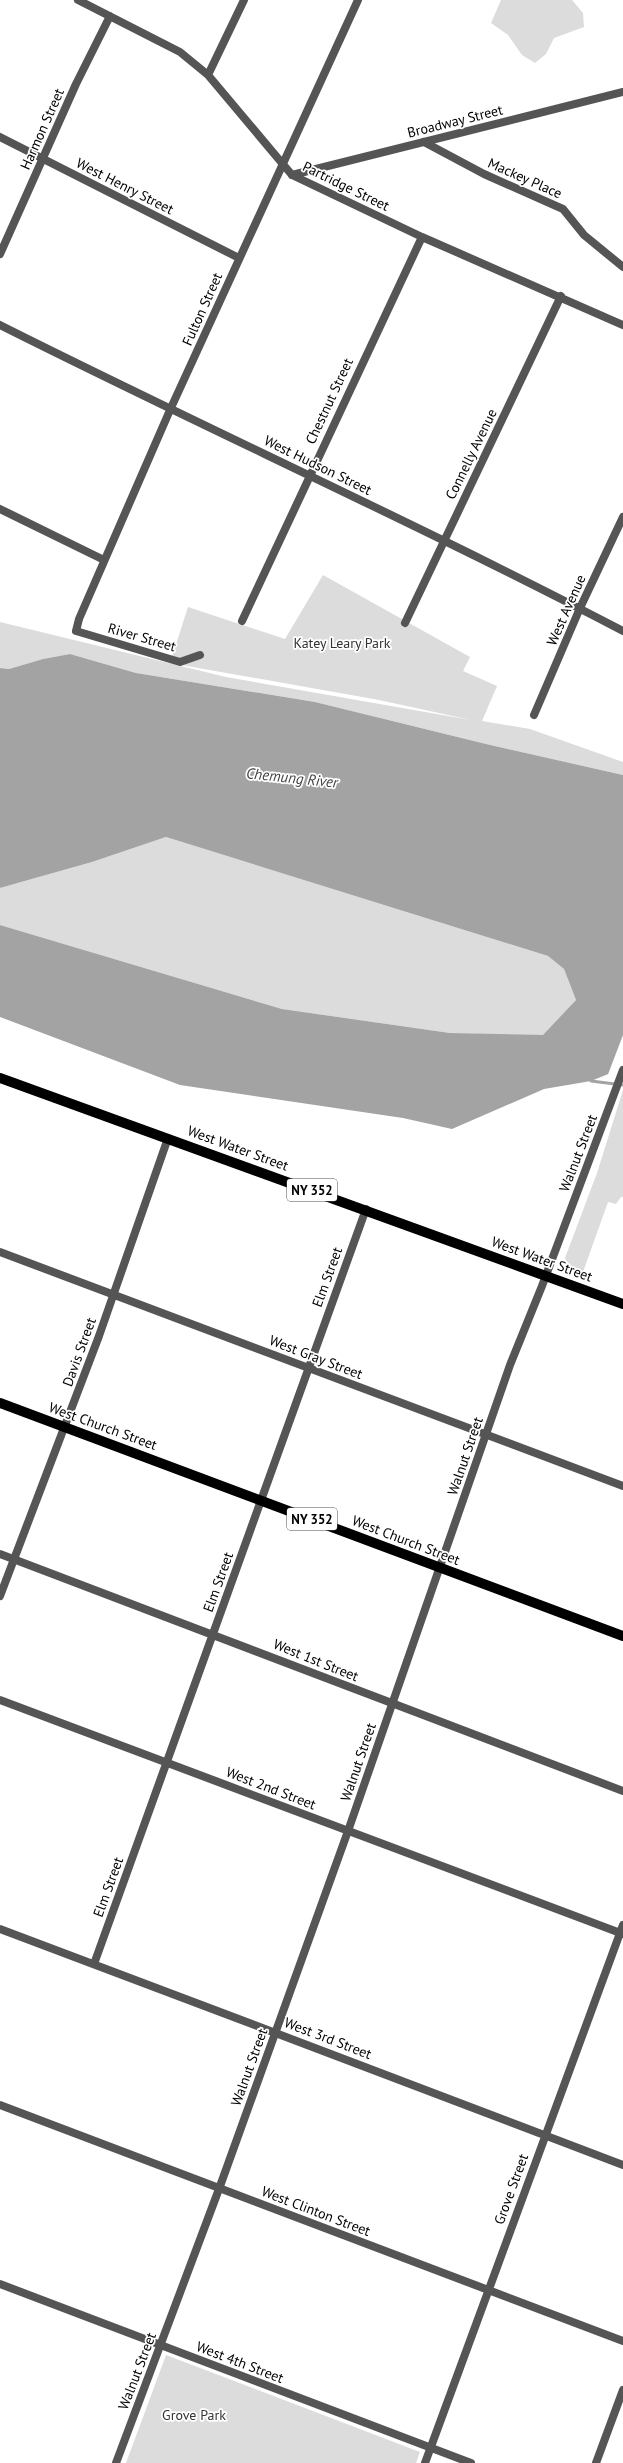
<svg xmlns="http://www.w3.org/2000/svg" width="623" height="2463" font-family="'PT Sans',sans-serif">
<style>
.green{fill:#dcdcdc}
.water{fill:#a3a3a3}
.pier{fill:#fff}
.lines{fill:none;stroke-linecap:round;stroke-linejoin:round}
.stream{stroke:#a3a3a3;stroke-width:3}
.minor{stroke:#555;stroke-width:8}
.tertiary{stroke:#555;stroke-width:8}
.primary{stroke:#000;stroke-width:10}
.labels{text-anchor:middle;stroke-width:3.5;stroke-linejoin:round;paint-order:stroke}
.shield{fill:#fff;stroke:#4c4c4c;stroke-width:1}
.shield-label{font-size:13px;font-weight:bold;fill:#000}
.street-label{font-size:14px;fill:#000;stroke:#fff}
.park-label{font-size:14px;fill:#333;stroke:#fff}
.water-label{font-size:15px;font-style:italic;fill:#444;stroke:#fff}
</style>
<rect width="100%" height="100%" fill="#fff"/>
<!-- green -->
<path class="green" d="M 501,0 L 572,0 L 583,13 L 584,27 L 554,38 L 546,54 L 535,63 L 522,55 L 508,35 L 491,23 Z
M 323,575 L 470,657 L 463,671 L 497,686 L 482,721 L 530,729 L 623,762 L 623,775 L 486,744 L 315,702 L 136,673 L 70,654 L 43,659 L 9,669 L 0,668 L 0,622 L 226,677 L 471,720 L 379,700 L 170,663 L 188,607 L 285,639 Z
M 166,837 L 548,956 L 564,969 L 576,1000 L 543,1036 L 450,1033 L 282,1009 L 0,925 L 0,888 L 92,862 Z
M 623,1090 L 623,1197 L 621,1197 L 616,1204 L 608,1202 L 583,1272 L 570,1268 L 565,1258 L 597,1173 Z
M 166,2355 L 420,2452 L 416,2463 L 126,2463 Z"/>
<!-- water -->
<path class="water" d="M 70,654 L 136,673 L 315,702 L 486,744 L 623,775 L 623,1068 L 591,1081 L 544,1089 L 452,1129 L 403,1118 L 180,1085 L 0,1017 L 0,925 L 282,1009 L 450,1033 L 543,1035 L 576,1000 L 564,969 L 548,956 L 166,837 L 92,862 L 0,888 L 0,668 L 9,669 L 43,659 Z"/>
<!-- pier -->
<path class="pier" d="M 623,1035 L 623,1070 L 607,1077 Z"/>
<g class="lines">
<!-- stream -->
<path class="stream" d="M 591,1081 L 623,1085"/>
<!-- minor -->
<path class="minor" d="M 78,0 L 180,52 L 208,75 L 292,175 L 422,237 L 623,325
M 208,75 L 244,0
M 0,137 L 239,258
M 424,142 L 484,174 L 563,209 L 584,235 L 623,267
M 0,254 L 76,84 L 110,16
M 0,325 C 207,429 418,524 623,631
M 0,509 L 104,560
M 242,621 L 422,237
M 405,623 L 561,296
M 200,655 L 180,662 L 76,631 L 79,619 L 170,410 L 358,0
M 534,715 L 580,608 L 623,517
M 0,1252 L 623,1486
M 0,1554 L 623,1791
M 0,1700 L 623,1934
M 0,1929 C 208,2007 415,2086 623,2165
M 94,1964 L 366,1209
M 0,2105 L 623,2341
M 0,2284 L 471,2463
M 425,2463 L 623,1925
M 596,2463 L 623,2390"/>
<!-- tertiary -->
<path class="tertiary" d="M 292,175 L 623,92
M 0,1596 L 99,1336 L 168,1138
M 116,2463 L 219,2189 L 348,1831 L 510,1365 L 542,1286 L 623,1070"/>
<!-- primary -->
<path class="primary" d="M 0,1078 L 623,1304
M 0,1403 L 623,1636"/>
</g>
<g class="labels">
<!-- shield labels -->
<g class="shield">
<rect x="287" y="1179" width="50" height="22" rx="3"/>
<rect x="287" y="1508" width="50" height="22" rx="3"/>
</g>
<g class="shield-label">
<text x="312" y="1195">NY 352</text>
<text x="312" y="1524">NY 352</text>
</g>
<!-- street labels -->
<g class="street-label">
<text transform="translate(455 121) rotate(-14)" y="5">Broadway Street</text>
<text transform="translate(42 129) rotate(-66)" y="5">Harmon Street</text>
<text transform="translate(525 178) rotate(24)" y="5">Mackey Place</text>
<text transform="translate(125 186) rotate(27)" y="5">West Henry Street</text>
<text transform="translate(346 186) rotate(26)" y="5">Partridge Street</text>
<text transform="translate(202 309) rotate(-66)" y="5">Fulton Street</text>
<text transform="translate(329 401) rotate(-65)" y="5">Chestnut Street</text>
<text transform="translate(471 454) rotate(-64)" y="5">Connelly Avenue</text>
<text transform="translate(318 465) rotate(26)" y="5">West Hudson Street</text>
<text transform="translate(566 610) rotate(-66)" y="5">West Avenue</text>
<text transform="translate(142 637) rotate(16)" y="5">River Street</text>
<text transform="translate(238 1148) rotate(20)" y="5">West Water Street</text>
<text transform="translate(578 1153) rotate(-69)" y="5">Walnut Street</text>
<text transform="translate(542 1259) rotate(20)" y="5">West Water Street</text>
<text transform="translate(327 1277) rotate(-70)" y="5">Elm Street</text>
<text transform="translate(79 1352) rotate(-70)" y="5">Davis Street</text>
<text transform="translate(316 1357) rotate(21)" y="5">West Gray Street</text>
<text transform="translate(103 1426) rotate(20)" y="5">West Church Street</text>
<text transform="translate(465 1456) rotate(-71)" y="5">Walnut Street</text>
<text transform="translate(406 1540) rotate(21)" y="5">West Church Street</text>
<text transform="translate(218 1582) rotate(-70)" y="5">Elm Street</text>
<text transform="translate(316 1660) rotate(22)" y="5">West 1st Street</text>
<text transform="translate(358 1762) rotate(-71)" y="5">Walnut Street</text>
<text transform="translate(271 1788) rotate(21)" y="5">West 2nd Street</text>
<text transform="translate(108 1887) rotate(-70)" y="5">Elm Street</text>
<text transform="translate(328 2038) rotate(21)" y="5">West 3rd Street</text>
<text transform="translate(249 2067) rotate(-70)" y="5">Walnut Street</text>
<text transform="translate(511 2189) rotate(-70)" y="5">Grove Street</text>
<text transform="translate(316 2211) rotate(21)" y="5">West Clinton Street</text>
<text transform="translate(240 2362) rotate(21)" y="5">West 4th Street</text>
<text transform="translate(137 2371) rotate(-69)" y="5">Walnut Street</text>
</g>
<!-- park labels -->
<g class="park-label">
<text x="342" y="648">Katey Leary Park</text>
<text x="194" y="2420">Grove Park</text>
</g>
<!-- water labels -->
<g class="water-label">
<text transform="translate(292 778) rotate(6)" y="5">Chemung River</text>
</g>
</g>
</svg>
